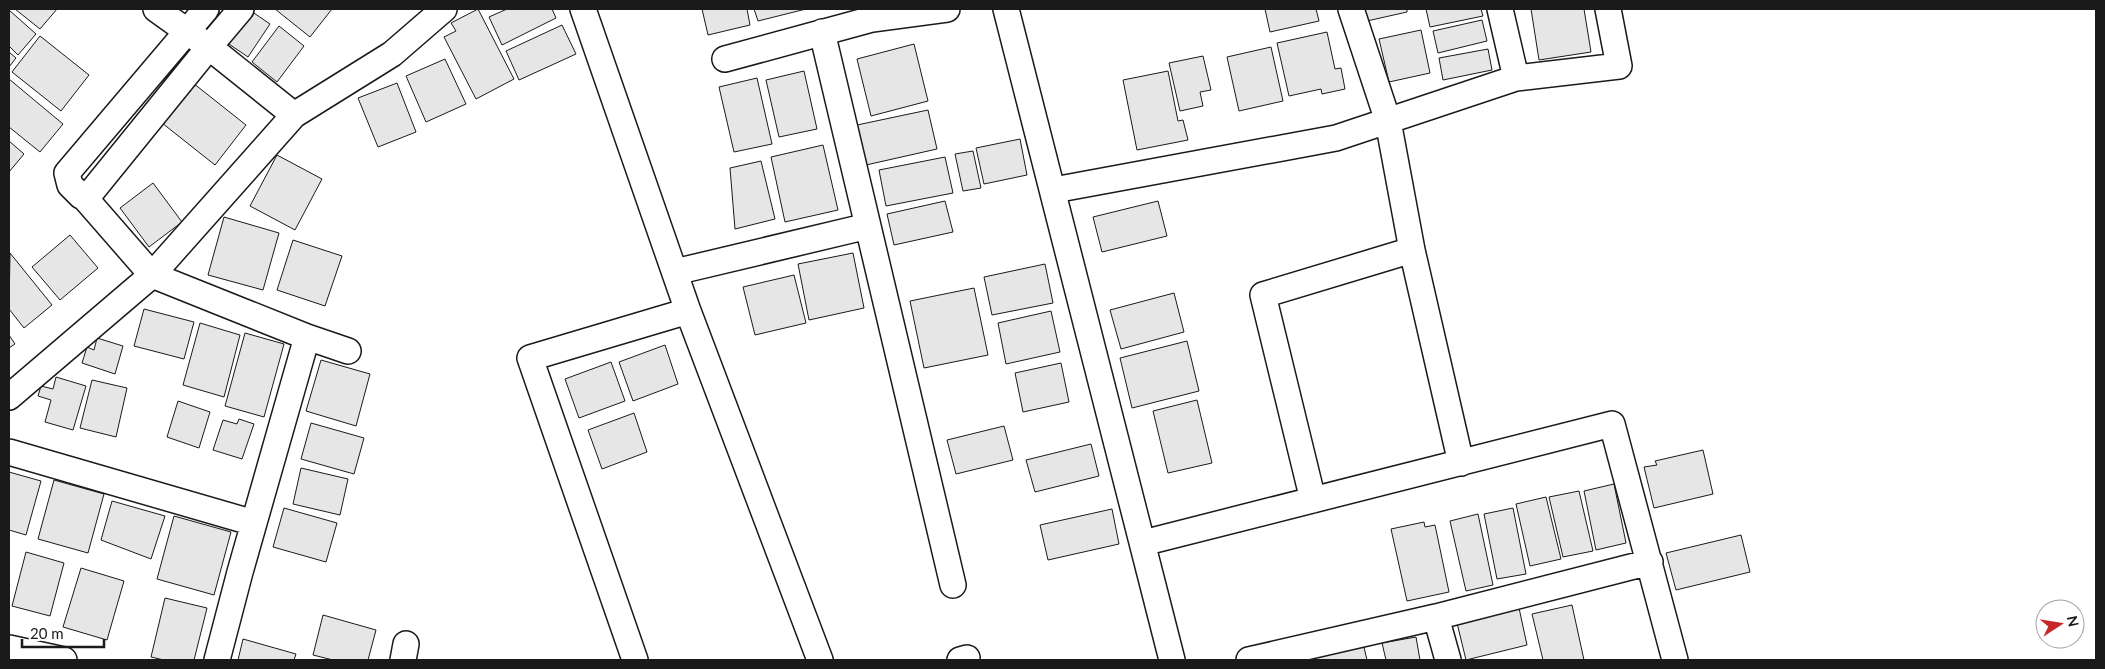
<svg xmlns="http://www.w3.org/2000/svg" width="2105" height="669" font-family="Lato,sans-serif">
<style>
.building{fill:#e6e6e6;stroke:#1a1a1a}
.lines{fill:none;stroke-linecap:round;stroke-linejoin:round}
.street-casing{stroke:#1a1a1a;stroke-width:28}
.street{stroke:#fff;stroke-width:25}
</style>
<rect width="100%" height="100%" fill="#fff"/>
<!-- building -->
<path class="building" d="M 15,9 L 57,9 L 40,29 Z
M 248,9 L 270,24 L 248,57 L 226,42 Z
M 275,9 L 332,9 L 310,37 Z
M 478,9 L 514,79 L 476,99 L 444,37 L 456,31 L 451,23 Z
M 507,9 L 552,9 L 556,18 L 502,45 L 489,17 Z
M 702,9 L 747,9 L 750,25 L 708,35 Z
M 754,9 L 806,9 L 758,21 Z
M 1265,9 L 1316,9 L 1319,21 L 1270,32 Z
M 1355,9 L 1407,9 L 1407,12 L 1358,23 Z
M 1426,9 L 1481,9 L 1483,16 L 1430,27 Z
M 1531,9 L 1584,9 L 1591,52 L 1539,60 Z
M 9,10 L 36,34 L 18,55 L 9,46 Z
M 1482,20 L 1487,41 L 1438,53 L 1433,31 Z
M 562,25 L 576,54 L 519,80 L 506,51 Z
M 279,26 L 304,46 L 277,82 L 252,62 Z
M 1421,30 L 1430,73 L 1389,82 L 1379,39 Z
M 1327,32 L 1335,69 L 1341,68 L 1345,89 L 1322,94 L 1321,89 L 1289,96 L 1277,43 Z
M 40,36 L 89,75 L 61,111 L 12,72 Z
M 914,44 L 928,101 L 871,116 L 857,59 Z
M 1271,47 L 1283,101 L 1239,111 L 1227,57 Z
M 1488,49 L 1492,70 L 1443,80 L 1439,58 Z
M 9,52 L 16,58 L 9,67 Z
M 1203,56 L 1211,90 L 1200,92 L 1203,106 L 1180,111 L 1169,63 Z
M 445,59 L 466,104 L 426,122 L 406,76 Z
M 804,71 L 817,129 L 779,137 L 766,80 Z
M 1168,71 L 1178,121 L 1183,120 L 1188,140 L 1137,150 L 1123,80 Z
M 757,78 L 772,144 L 734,152 L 719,87 Z
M 9,79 L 63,124 L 40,152 L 9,127 Z
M 193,83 L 246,125 L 215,165 L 162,123 Z
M 397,83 L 416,132 L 378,147 L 358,98 Z
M 928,110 L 937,149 L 866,165 L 857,125 Z
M 1020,139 L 1027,175 L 984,184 L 976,148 Z
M 9,141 L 24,154 L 9,172 Z
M 823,145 L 838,210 L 785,222 L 771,157 Z
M 973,151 L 981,188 L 963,191 L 955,154 Z
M 277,155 L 322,179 L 295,230 L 250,206 Z
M 945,157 L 953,193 L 886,206 L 879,170 Z
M 761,161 L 775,219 L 735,229 L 730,168 Z
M 153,183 L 182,222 L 149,247 L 120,208 Z
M 945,201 L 953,232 L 894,245 L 887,214 Z
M 1158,201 L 1167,236 L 1102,252 L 1093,217 Z
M 224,217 L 279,233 L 263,290 L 208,275 Z
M 70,235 L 98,268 L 60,300 L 32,267 Z
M 293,240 L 342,256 L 325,306 L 277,290 Z
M 10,253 L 52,305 L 24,328 L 9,309 Z
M 853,253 L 864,308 L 809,320 L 798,264 Z
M 1045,264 L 1053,303 L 992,315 L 984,277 Z
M 794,275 L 806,323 L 755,335 L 743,287 Z
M 974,288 L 988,355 L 924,368 L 910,301 Z
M 1174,293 L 1184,332 L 1121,349 L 1110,310 Z
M 144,309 L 194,322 L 184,359 L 134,346 Z
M 1051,311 L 1060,352 L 1006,364 L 998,323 Z
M 200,323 L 240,335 L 224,397 L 183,385 Z
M 245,333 L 284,344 L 264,417 L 225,406 Z
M 9,335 L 15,344 L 9,348 Z
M 97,338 L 123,346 L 115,374 L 82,363 L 87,347 L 94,350 Z
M 1187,341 L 1199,391 L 1132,408 L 1120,358 Z
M 665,345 L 678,384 L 633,401 L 619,362 Z
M 321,360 L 370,374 L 356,426 L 306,411 Z
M 611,362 L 625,401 L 579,418 L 565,379 Z
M 1061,363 L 1069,402 L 1023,412 L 1015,373 Z
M 56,377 L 86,386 L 73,430 L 45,422 L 51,400 L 38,396 L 41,386 L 53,389 Z
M 92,380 L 127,388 L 116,437 L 80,428 Z
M 1197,400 L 1212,463 L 1168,473 L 1153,411 Z
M 178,401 L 210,412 L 199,448 L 167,437 Z
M 634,413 L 647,452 L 602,469 L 588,430 Z
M 239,419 L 254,424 L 242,459 L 213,450 L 223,420 L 237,424 Z
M 311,423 L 364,438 L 354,474 L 301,459 Z
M 1004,426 L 1013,460 L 956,474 L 947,440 Z
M 1091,444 L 1099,476 L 1035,492 L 1026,460 Z
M 1703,450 L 1713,494 L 1654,508 L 1644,467 L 1657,465 L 1655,461 Z
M 301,468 L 348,479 L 340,515 L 293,504 Z
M 9,472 L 41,481 L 26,535 L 9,530 Z
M 54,480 L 104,494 L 88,553 L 38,539 Z
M 1614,484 L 1626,543 L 1596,550 L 1584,491 Z
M 1579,491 L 1593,551 L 1563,557 L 1549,497 Z
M 1546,497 L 1561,559 L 1530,566 L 1516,504 Z
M 112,501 L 165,516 L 151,559 L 101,540 Z
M 284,508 L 337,523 L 326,562 L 273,547 Z
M 1513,508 L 1526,574 L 1497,579 L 1484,514 Z
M 1112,509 L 1119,544 L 1048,560 L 1040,525 Z
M 1478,514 L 1493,585 L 1466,591 L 1450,521 Z
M 174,516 L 231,532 L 214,595 L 157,579 Z
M 1424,522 L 1425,527 L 1435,525 L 1449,592 L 1407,601 L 1391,529 Z
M 1741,535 L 1750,572 L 1676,590 L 1666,553 Z
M 26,552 L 64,563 L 50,616 L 12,606 Z
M 81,568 L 124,581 L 107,640 L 63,627 Z
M 165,598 L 207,608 L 194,660 L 164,660 L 151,657 Z
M 1572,605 L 1584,660 L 1543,660 L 1532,614 Z
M 1519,608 L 1527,645 L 1466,660 L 1457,623 Z
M 323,615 L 376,630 L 368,660 L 333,660 L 313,655 Z
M 1416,637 L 1420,660 L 1386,660 L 1382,643 Z
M 243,639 L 296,654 L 294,660 L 238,660 Z
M 1363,643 L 1367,660 L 1315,660 L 1313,654 Z"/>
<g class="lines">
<!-- street casing -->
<g class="street-casing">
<path id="street" d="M 156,9 L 209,47 L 241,9
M 206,9 L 67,173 L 70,185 L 81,196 L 89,195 L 209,47 L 294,115
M 583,9 L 688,311 L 820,660
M 1006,9 L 1172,660
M 1351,9 L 1388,121 L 1412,250 L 1461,463
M 822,32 L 953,585
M 725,59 L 872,19 L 947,9
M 1516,78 L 1619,66 L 1608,9
M 1054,190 L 1336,138 L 1516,78 L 1500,9
M 84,197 L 152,275 L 307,337 L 240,572 L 217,660
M 675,272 L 868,226
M 307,337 L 348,351
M 9,397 L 152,275 L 294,115 L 392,54 L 444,9
M 9,452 L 254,523
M 1313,500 L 1263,295 L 1412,250
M 1143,543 L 1612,424 L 1675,660
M 1436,617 L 1448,660
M 9,648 L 64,660
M 403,660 L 406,644
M 635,660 L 530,358 L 688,311
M 960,660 L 967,658
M 1249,660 L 1436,617 L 1650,562"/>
</g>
<!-- street -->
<use href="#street" class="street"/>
</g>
<!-- border -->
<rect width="2105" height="669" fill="none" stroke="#1a1a1a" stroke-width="20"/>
<!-- north arrow -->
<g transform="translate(2060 624) rotate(78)"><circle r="24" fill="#ffffff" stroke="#a3a3a3"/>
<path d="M0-4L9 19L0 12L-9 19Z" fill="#c62828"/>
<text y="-8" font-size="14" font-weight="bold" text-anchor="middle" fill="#1a1a1a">N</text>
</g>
<!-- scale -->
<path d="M22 639v8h82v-8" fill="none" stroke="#1a1a1a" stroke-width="2.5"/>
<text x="30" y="639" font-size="15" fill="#1a1a1a" stroke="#ffffff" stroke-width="4" paint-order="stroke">20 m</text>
</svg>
